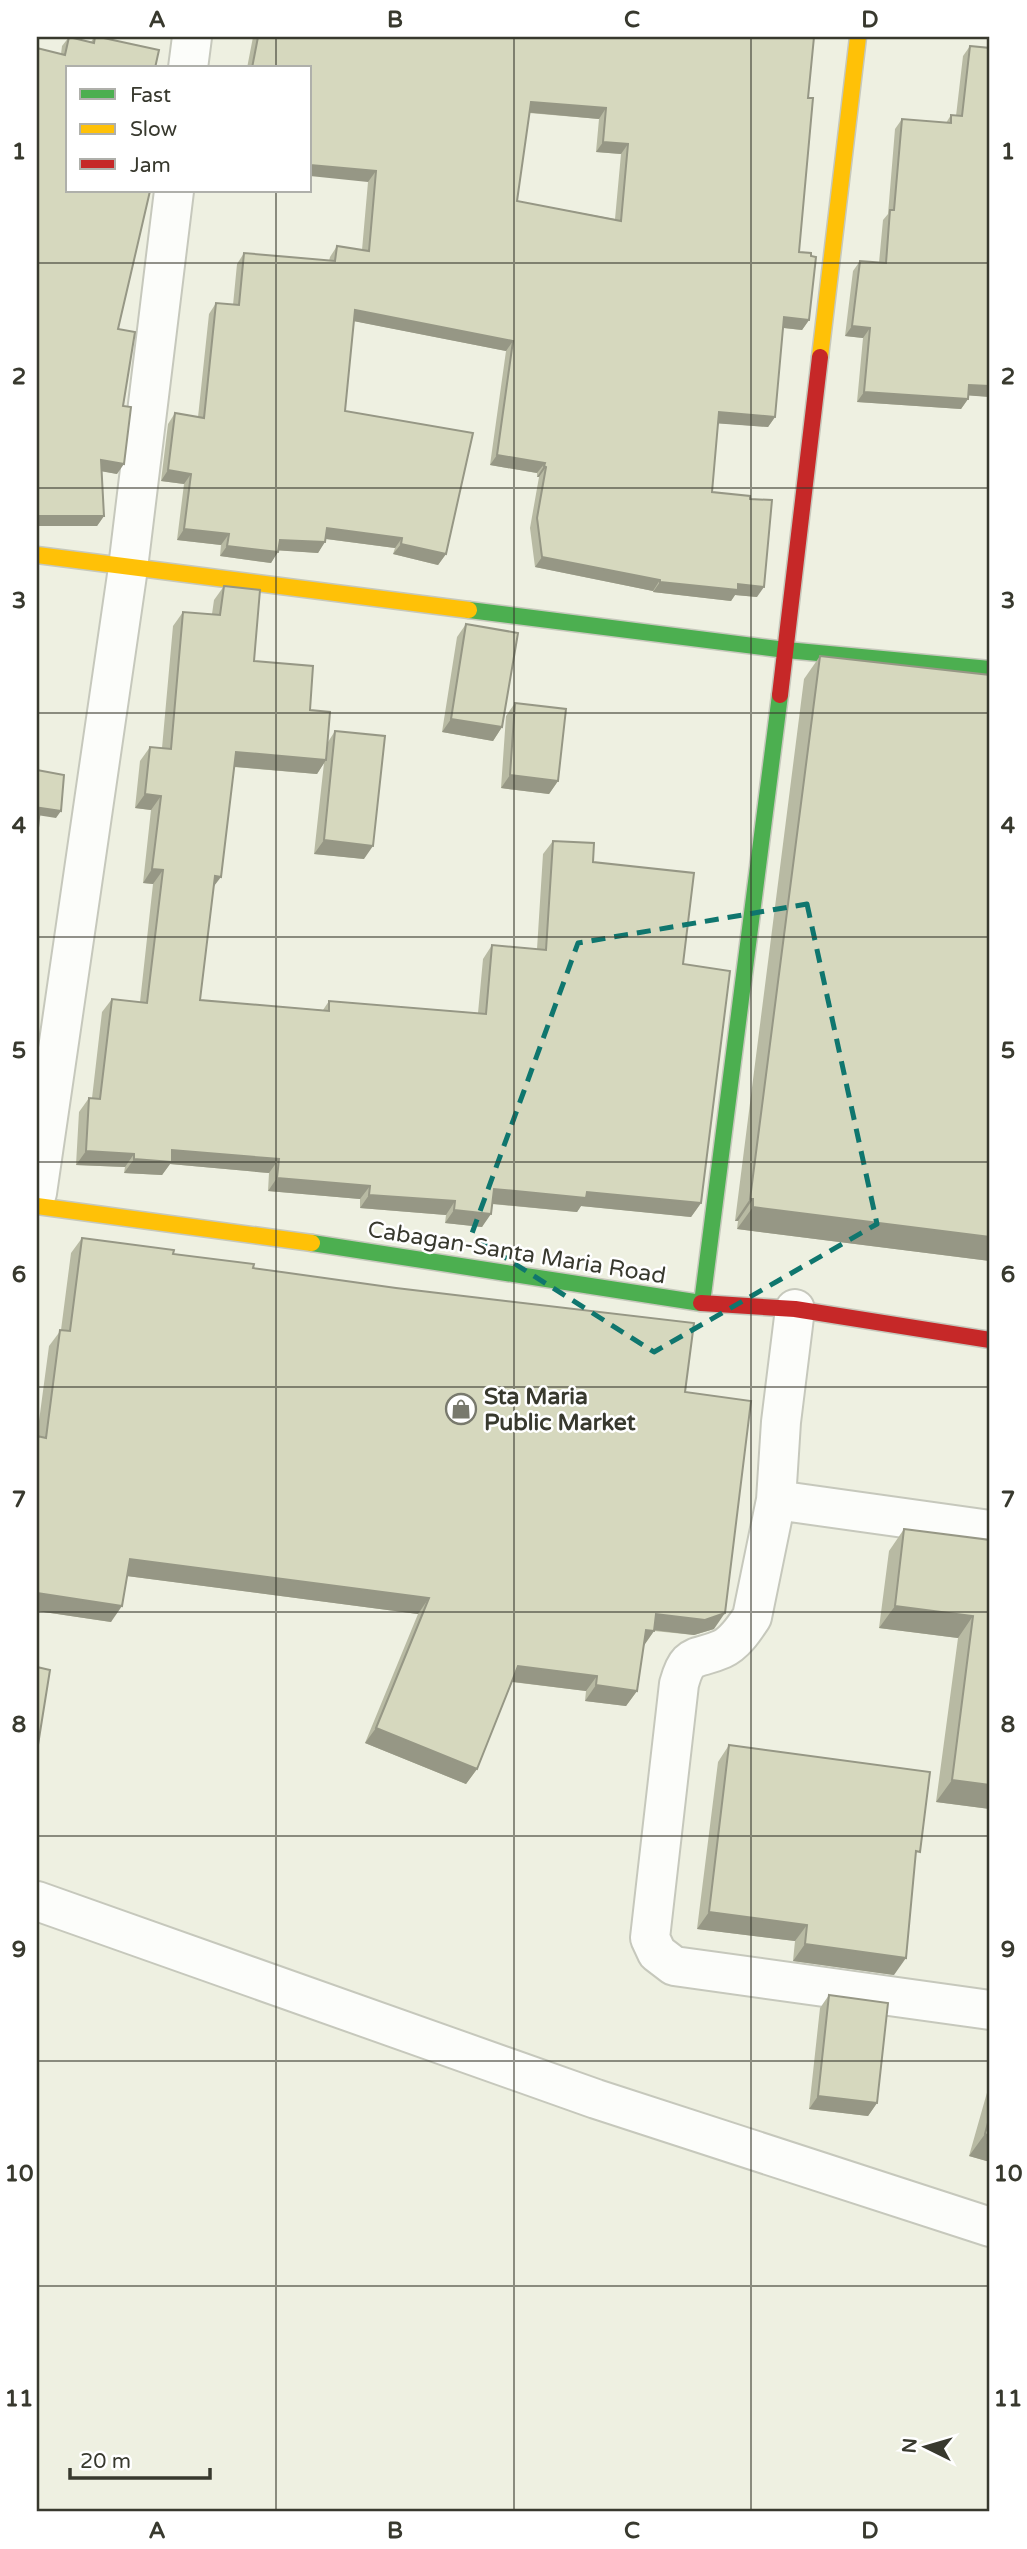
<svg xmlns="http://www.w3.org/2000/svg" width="1027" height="2549" font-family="'Varela Round',sans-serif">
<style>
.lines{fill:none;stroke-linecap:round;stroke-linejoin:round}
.street-casing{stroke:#c6c8bc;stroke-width:42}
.fast-casing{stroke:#c6c8bc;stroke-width:19}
.slow-casing{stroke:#c6c8bc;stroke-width:19}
.jam-casing{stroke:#c6c8bc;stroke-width:19}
.street{stroke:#fcfdfa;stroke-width:38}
.fast{stroke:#4caf50;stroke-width:16}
.slow{stroke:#ffc107;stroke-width:16}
.jam{stroke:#c62828;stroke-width:16}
.wall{fill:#b8baa3;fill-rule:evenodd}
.shaded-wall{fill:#969785}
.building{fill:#d6d8be;stroke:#969785;stroke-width:2;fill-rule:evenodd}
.marked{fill:none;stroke:#0f766e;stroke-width:5;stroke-dasharray:14 9;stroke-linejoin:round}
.grid{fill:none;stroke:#38392e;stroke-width:2;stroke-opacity:0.55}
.labels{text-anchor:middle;stroke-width:5;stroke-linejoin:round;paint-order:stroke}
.street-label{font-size:23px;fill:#38392e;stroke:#fff}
.poi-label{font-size:23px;font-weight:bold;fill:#38392e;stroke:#fff;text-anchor:start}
.neatline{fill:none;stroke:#38392e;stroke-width:2.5}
.grid-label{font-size:23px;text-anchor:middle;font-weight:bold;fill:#38392e}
</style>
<rect width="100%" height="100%" fill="#eef0e1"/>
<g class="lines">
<!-- street casing -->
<g class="street-casing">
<path id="street" d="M 188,68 L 192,37
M 37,1193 L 128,568 L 174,191
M 795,1309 L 781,1422 L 776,1500 L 752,1617 C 744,1629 735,1643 722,1649 C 695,1661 688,1651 679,1684 L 650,1938 L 657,1953 L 674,1966 L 990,2010
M 776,1500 L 990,1530
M 37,1901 L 596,2099 L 990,2227"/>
</g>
<!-- fast casing -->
<g class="fast-casing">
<path id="fast" d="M 469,610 L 786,650 L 990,669
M 312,1243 L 701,1303
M 702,1303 L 780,695"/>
</g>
<!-- slow casing -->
<g class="slow-casing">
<path id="slow" d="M 820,357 L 858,37
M 37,555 L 469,610
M 37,1206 L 312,1243"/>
</g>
<!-- jam casing -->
<g class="jam-casing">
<path id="jam" d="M 780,695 L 820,357
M 701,1303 L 795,1309 L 990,1340"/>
</g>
<!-- street -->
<use href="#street" class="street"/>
<!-- fast -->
<use href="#fast" class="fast"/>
<!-- slow -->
<use href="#slow" class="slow"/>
<!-- jam -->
<use href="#jam" class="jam"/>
</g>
<!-- wall -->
<path class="wall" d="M 69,37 L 91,42 L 94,37 L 99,37 L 68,68 L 118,329 L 123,406 L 117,474 L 102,471 L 104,516 L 97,526 L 37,526 L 37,48 L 61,54 L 62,46 Z
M 253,37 L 814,37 L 808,98 L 799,252 L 809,320 L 802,330 L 783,328 L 775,417 L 768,427 L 718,423 L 712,492 L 757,597 L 735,595 L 731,601 L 653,592 L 653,591 L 535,567 L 530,528 L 539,477 L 537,477 L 537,473 L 490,465 L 506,351 L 354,321 L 345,411 L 446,554 L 438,565 L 393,554 L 395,548 L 326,539 L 318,553 L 278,550 L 271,563 L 220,556 L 221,545 L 177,540 L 184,484 L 161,481 L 168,424 L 175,413 L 198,417 L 209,314 L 216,303 L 233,305 L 237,264 L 244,253 L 329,261 L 330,257 L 337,246 L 362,250 L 368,182 L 310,68 L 247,68 ZM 529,113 L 599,119 L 596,152 L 621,154 L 615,219 L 517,201 Z
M 970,46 L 990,48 L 990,397 L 968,395 L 968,399 L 961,409 L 857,402 L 863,338 L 845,336 L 853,271 L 860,261 L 879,263 L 883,220 L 888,214 L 895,129 L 902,119 L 946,123 L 951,115 L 956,116 L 963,56 Z
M 224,586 L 254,661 L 310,710 L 328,742 L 335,731 L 364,859 L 314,854 L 324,763 L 317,774 L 234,767 L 213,887 L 200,1000 L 323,1010 L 329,1001 L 478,1013 L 483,959 L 492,945 L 537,949 L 543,854 L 553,841 L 593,862 L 683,964 L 701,1203 L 691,1217 L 581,1206 L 577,1212 L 492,1204 L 482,1227 L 445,1223 L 446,1215 L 360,1208 L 360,1199 L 268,1191 L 269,1173 L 170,1164 L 162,1175 L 124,1173 L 125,1167 L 76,1165 L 79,1112 L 89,1098 L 92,1098 L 102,1012 L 112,999 L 140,1002 L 153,884 L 143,883 L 151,810 L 135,808 L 140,761 L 150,747 L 162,748 L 173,626 L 183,612 L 212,614 L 214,600 Z
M 466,624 L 502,727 L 493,741 L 442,732 L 457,637 Z
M 820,656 L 990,1261 L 737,1229 L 738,1221 L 735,1221 L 804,679 Z
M 515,703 L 558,781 L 549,794 L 501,788 L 506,716 Z
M 82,1238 L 253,1268 L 685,1392 L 714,1629 L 694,1635 L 654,1631 L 643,1646 L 637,1691 L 626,1706 L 585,1701 L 586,1691 L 512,1682 L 477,1769 L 466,1784 L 365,1743 L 418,1614 L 127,1576 L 111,1622 L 37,1611 L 37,1436 L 49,1346 L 61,1330 L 71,1253 Z
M 904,1529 L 990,1540 L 990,1809 L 936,1802 L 958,1638 L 879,1628 L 889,1551 Z
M 729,1745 L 894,1975 L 793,1961 L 795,1941 L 697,1929 L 718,1762 Z
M 829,1995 L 877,2103 L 868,2116 L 809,2109 L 820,2008 Z
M 990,2082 L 990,2162 L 969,2156 Z"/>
<!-- shaded-wall -->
<path class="shaded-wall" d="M 531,102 L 606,108 L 599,119 L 523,112 Z
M 603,142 L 628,144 L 621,154 L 596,152 Z
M 310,165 L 376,171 L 368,182 L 310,176 Z
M 355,310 L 513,341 L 506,351 L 348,320 Z
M 784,317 L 809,320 L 802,330 L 776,327 Z
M 852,326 L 870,328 L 863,338 L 845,336 Z
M 969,385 L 990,386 L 990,397 L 962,395 Z
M 864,392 L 968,399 L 961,409 L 857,402 Z
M 719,412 L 775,417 L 768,427 L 712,423 Z
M 497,455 L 545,463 L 537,473 L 490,465 Z
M 101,460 L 124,464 L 117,474 L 94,470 Z
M 544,466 L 546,467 L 539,477 L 537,477 Z
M 168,470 L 191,474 L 184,484 L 161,481 Z
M 37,516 L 104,516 L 97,526 L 37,526 Z
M 327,528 L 402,538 L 395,548 L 319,538 Z
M 184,529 L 229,534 L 221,545 L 177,540 Z
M 280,540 L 325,542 L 318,553 L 272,550 Z
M 401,544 L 446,554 L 438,565 L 393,554 Z
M 227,546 L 278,552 L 271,563 L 220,556 Z
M 542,557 L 660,580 L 653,591 L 535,567 Z
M 660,582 L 738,584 L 764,587 L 757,597 L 735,595 L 731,601 L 653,592 Z
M 451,719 L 502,727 L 493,741 L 442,732 Z
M 236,752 L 326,760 L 317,774 L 226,766 Z
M 510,775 L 558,781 L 549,794 L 501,788 Z
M 145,794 L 161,796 L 151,810 L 135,808 Z
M 40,808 L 61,811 L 56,818 L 37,815 Z
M 324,840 L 373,846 L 364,859 L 314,854 Z
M 152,869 L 163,870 L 153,884 L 143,883 Z
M 215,876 L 221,877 L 211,890 Z
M 172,1150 L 279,1159 L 269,1173 L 170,1164 L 162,1175 L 124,1173 L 134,1159 Z
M 86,1151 L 134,1154 L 125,1167 L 76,1165 Z
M 277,1178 L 370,1186 L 360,1199 L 268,1191 Z
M 494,1189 L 587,1192 L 701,1203 L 691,1217 L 581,1206 L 577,1212 L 484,1203 Z
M 369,1195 L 455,1201 L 446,1215 L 360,1208 Z
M 750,1199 L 753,1199 L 738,1221 L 735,1221 Z
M 753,1207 L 990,1237 L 990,1261 L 737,1229 Z
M 454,1210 L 491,1214 L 482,1227 L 445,1223 Z
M 130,1559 L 429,1598 L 418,1614 L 119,1575 Z
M 37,1593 L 122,1606 L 111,1622 L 37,1611 Z
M 895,1606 L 973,1616 L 958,1638 L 879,1628 Z
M 725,1613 L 714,1629 L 694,1635 L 645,1629 L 656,1614 Z
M 646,1630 L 654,1631 L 643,1647 Z
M 518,1666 L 597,1676 L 586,1691 L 507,1681 Z
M 596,1685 L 637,1691 L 626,1706 L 585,1701 Z
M 376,1728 L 477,1769 L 466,1784 L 365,1743 Z
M 952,1780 L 990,1785 L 990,1809 L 936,1802 Z
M 709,1912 L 807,1925 L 795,1941 L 697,1929 Z
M 805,1944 L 906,1958 L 894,1975 L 793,1961 Z
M 818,2096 L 877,2103 L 868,2116 L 809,2109 Z
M 985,2134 L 990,2136 L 990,2162 L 969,2156 Z"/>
<!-- building -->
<path class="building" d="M 69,37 L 94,43 L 95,37 L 99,37 L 159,50 L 155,68 L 68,68 L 68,191 L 150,191 L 118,329 L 135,332 L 123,406 L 131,407 L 124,464 L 101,460 L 104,516 L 37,516 L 37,48 L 65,55 Z
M 258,37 L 814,37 L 808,98 L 813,98 L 799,252 L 811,253 L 811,256 L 816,257 L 809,320 L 784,317 L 775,417 L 719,412 L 712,492 L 750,496 L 750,499 L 772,500 L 764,587 L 738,584 L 738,590 L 660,582 L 660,580 L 542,557 L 537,518 L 546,467 L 544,466 L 545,463 L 497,455 L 513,341 L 355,310 L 345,411 L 473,433 L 446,554 L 401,544 L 402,538 L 327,528 L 325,542 L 280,540 L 278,552 L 227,546 L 229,534 L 184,529 L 191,474 L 168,470 L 175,413 L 204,418 L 216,303 L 239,305 L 244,253 L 335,261 L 337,246 L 369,251 L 376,171 L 310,165 L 310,68 L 252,68 ZM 531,102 L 606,108 L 603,142 L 628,144 L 621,221 L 517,201 Z
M 970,46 L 990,48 L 990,386 L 969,385 L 968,399 L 864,392 L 870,328 L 852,326 L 860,261 L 886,263 L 890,210 L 894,210 L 902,119 L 951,123 L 951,115 L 962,116 Z
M 224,586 L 260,590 L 254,661 L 313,666 L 310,710 L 330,712 L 326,760 L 236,752 L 221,877 L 215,876 L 200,1000 L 329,1011 L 329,1001 L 486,1014 L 492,945 L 546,950 L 553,841 L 594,843 L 593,862 L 694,873 L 683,964 L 730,971 L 701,1203 L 587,1192 L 586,1198 L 494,1189 L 491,1214 L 454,1210 L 455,1201 L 369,1195 L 370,1186 L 277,1178 L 279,1159 L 172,1150 L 172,1162 L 134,1159 L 134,1154 L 86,1151 L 89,1098 L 100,1099 L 112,999 L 147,1003 L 163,870 L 152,869 L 161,796 L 145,794 L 150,747 L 171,749 L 183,612 L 220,615 Z
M 466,624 L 518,633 L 502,727 L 451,719 Z
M 820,656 L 990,675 L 990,1237 L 753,1207 L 753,1199 L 750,1199 Z
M 515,703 L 566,709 L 558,781 L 510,775 Z
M 335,731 L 385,736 L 373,846 L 324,840 Z
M 37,770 L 64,775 L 61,811 L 40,808 L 37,838 Z
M 82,1238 L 174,1250 L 173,1254 L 254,1264 L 253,1268 L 396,1288 L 694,1323 L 685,1392 L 751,1401 L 725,1613 L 705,1620 L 656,1614 L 654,1631 L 646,1630 L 637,1691 L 596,1685 L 597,1676 L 518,1666 L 477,1769 L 376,1728 L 429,1598 L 130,1559 L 122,1606 L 37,1593 L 37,1436 L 46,1438 L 60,1330 L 70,1331 Z
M 904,1529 L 990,1540 L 990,1785 L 952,1780 L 973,1616 L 895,1606 Z
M 37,1667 L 50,1670 L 37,1751 Z
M 729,1745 L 930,1772 L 920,1852 L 916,1851 L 906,1958 L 805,1944 L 807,1925 L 709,1912 Z
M 829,1995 L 888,2003 L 877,2103 L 818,2096 Z
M 990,2115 L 990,2136 L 985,2134 Z"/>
<!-- marked area -->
<path class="marked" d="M 807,904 L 877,1224 L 654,1352 L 471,1236 L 578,943 Z"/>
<!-- grid -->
<path class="grid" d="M 276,37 L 276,68M 514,37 L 514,2512M 751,37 L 751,2512M 276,191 L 276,2512M 37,263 L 990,263M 37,488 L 990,488M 37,713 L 990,713M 37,937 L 990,937M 37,1162 L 990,1162M 37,1387 L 990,1387M 37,1612 L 990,1612M 37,1836 L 990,1836M 37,2061 L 990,2061M 37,2286 L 990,2286"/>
<!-- icons -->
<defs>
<g id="shop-ring" transform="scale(1.575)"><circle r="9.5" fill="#fff" stroke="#78796d" stroke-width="1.5"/><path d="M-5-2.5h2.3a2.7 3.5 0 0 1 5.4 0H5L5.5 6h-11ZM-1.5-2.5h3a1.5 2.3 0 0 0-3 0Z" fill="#78796d"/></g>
</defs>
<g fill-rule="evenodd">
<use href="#shop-ring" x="461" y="1409"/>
</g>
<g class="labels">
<!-- street labels -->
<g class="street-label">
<text transform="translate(517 1252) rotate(9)" y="8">Cabagan-Santa Maria Road</text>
</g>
<!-- poi labels -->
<g class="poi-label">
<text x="484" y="1404">Sta Maria<tspan x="484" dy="26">Public Market</tspan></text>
</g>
</g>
<!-- border -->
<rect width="1027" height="2549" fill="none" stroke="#ffffff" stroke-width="77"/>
<!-- legend -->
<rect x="66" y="66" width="245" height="126" fill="#ffffff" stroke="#afb0ab" stroke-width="2"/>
<rect x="80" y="89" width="35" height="10" fill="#4caf50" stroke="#afb0ab" stroke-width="2"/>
<text x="130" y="102" font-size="21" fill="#38392e">Fast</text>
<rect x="80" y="124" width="35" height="10" fill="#ffc107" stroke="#afb0ab" stroke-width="2"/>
<text x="130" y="136" font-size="21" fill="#38392e">Slow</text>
<rect x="80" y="159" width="35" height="10" fill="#c62828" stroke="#afb0ab" stroke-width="2"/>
<text x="130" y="172" font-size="21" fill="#38392e">Jam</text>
<!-- north arrow -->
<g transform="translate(926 2447) rotate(275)" stroke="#ffffff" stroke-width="5" paint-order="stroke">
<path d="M0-5L12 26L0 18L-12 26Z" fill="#38392e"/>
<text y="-10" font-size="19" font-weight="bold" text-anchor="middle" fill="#38392e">N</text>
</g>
<!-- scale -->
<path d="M70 2468v10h140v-10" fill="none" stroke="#38392e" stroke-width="3.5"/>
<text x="80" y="2468" font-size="21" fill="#38392e" stroke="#ffffff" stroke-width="5" paint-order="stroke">20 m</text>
<rect x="38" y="38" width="950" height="2472" class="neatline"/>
<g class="grid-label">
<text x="157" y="27">A</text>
<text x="395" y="27">B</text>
<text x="632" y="27">C</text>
<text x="870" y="27">D</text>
<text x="19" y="159">1</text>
<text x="1008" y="159">1</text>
<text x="19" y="384">2</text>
<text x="1008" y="384">2</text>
<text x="19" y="608">3</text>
<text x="1008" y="608">3</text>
<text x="19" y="833">4</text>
<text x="1008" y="833">4</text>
<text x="19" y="1058">5</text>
<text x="1008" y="1058">5</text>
<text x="19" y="1282">6</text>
<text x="1008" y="1282">6</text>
<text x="19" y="1507">7</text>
<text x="1008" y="1507">7</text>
<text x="19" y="1732">8</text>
<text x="1008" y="1732">8</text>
<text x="19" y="1957">9</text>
<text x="1008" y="1957">9</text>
<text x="19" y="2181">10</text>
<text x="1008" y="2181">10</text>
<text x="19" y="2406">11</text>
<text x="1008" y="2406">11</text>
<text x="157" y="2538">A</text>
<text x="395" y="2538">B</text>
<text x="632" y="2538">C</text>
<text x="870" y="2538">D</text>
</g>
</svg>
